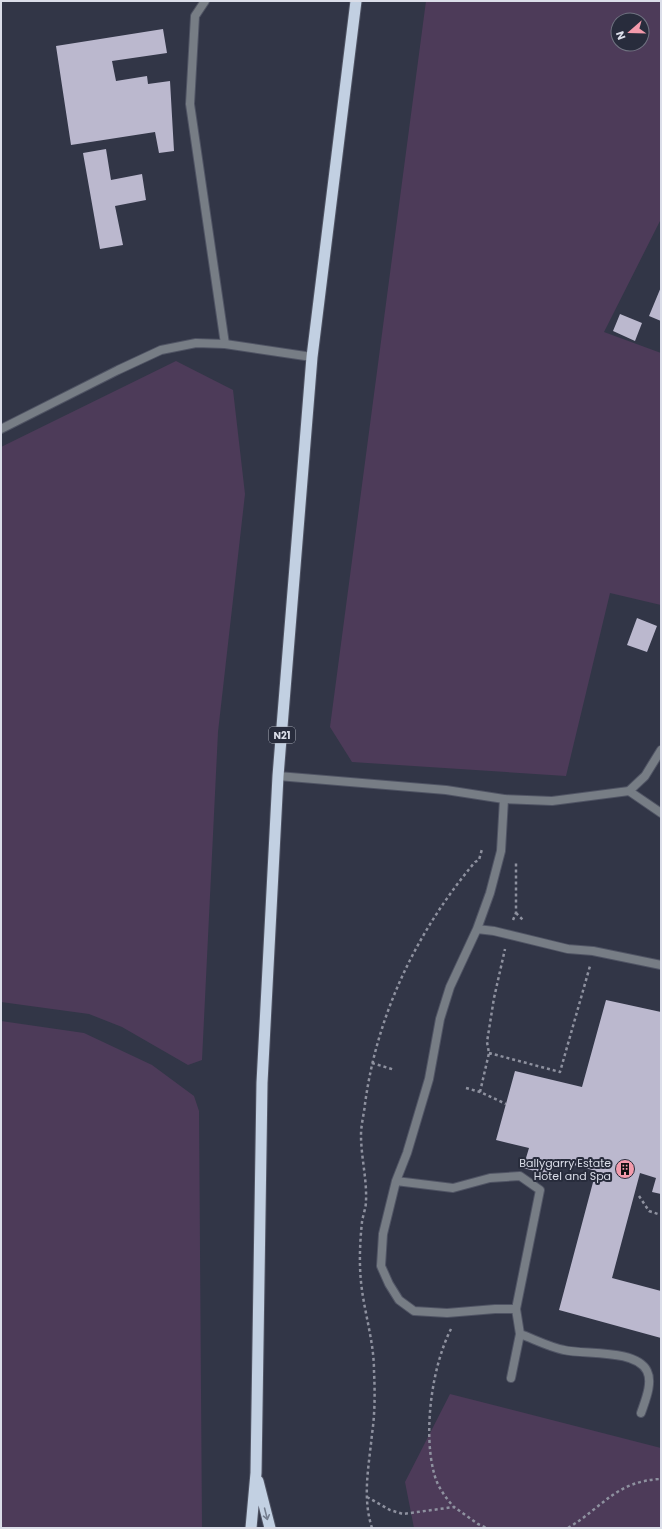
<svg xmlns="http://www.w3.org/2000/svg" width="662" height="1529" font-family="Poppins,sans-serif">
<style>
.green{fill:#4d3b59;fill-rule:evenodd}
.building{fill:#bbb8ce}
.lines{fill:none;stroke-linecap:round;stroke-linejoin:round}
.service-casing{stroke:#505464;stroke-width:10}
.minor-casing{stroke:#505464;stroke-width:10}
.trunk-casing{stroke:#505464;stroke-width:13}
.path{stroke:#8e919f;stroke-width:2.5;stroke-dasharray:3 3;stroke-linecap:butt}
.service{stroke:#777d85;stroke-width:8}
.minor{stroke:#777d85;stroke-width:8}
.trunk{stroke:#c2d0e2;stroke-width:11}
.oneway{stroke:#757e8f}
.labels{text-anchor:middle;stroke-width:4;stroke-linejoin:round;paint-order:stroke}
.shield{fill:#282c3c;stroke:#a5a9b5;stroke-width:1}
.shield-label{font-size:10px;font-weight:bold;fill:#dbdee9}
.poi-label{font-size:11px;fill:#dbdee9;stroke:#282c3c;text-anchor:end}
</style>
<rect width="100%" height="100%" fill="#323647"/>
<!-- green -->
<path class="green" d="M 426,1 L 661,1 L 661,219 L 604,332 L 661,353 L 661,605 L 610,593 L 566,776 L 352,762 L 330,727 ZM 618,20 L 642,20 L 642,44 L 618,44 Z
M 176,361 L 233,390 L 245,494 L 218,732 L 202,1060 L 188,1065 L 122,1027 L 89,1014 L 1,1002 L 1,447 Z
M 1,1021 L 84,1033 L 152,1065 L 194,1096 L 199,1111 L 202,1528 L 1,1528 Z
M 450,1394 L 661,1448 L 661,1528 L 414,1528 L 405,1482 Z"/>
<!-- building -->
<path class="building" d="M 163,29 L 167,53 L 112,61 L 116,81 L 147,76 L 148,84 L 170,81 L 174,151 L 159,153 L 155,132 L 71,145 L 56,46 Z
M 106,149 L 111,180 L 142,174 L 146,200 L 115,206 L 123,245 L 100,249 L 83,153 Z
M 661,287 L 661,321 L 649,316 Z
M 620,314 L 642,323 L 635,341 L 613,331 Z
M 637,618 L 657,626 L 647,652 L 627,645 Z
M 606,1000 L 661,1012 L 661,1194 L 652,1192 L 656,1178 L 640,1173 L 612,1278 L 661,1291 L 661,1338 L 559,1310 L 596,1171 L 555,1160 L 551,1175 L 523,1168 L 529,1148 L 496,1140 L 515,1071 L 582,1087 Z"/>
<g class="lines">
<!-- service casing -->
<g class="service-casing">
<path id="service" d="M 205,1 L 195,16 L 190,104 L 225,344
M 629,791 L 661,813
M 504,799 L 501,851 L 490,893 L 477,929 L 450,987 L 440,1019 L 429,1079 L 407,1153 L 396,1181 L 383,1234 L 381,1266 L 389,1284 L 399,1300 L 414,1311 L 447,1313 L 495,1309 L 516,1309
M 477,929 L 494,931 L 568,949 L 593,951 L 661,965
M 396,1181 L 453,1188 L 490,1178 L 520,1176 L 540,1190 L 516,1309 L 520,1334 L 511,1378
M 520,1334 C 534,1339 549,1347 564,1350 C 585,1355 636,1349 647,1371 C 653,1383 645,1401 641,1413"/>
</g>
<!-- minor casing -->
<g class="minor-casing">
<path id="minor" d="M 1,429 L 118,370 L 161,350 L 196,343 L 225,344 L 312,357
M 278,776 L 446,790 L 504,799 L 552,801 L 629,791 L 645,776 L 661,750"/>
</g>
<!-- trunk casing -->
<g class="trunk-casing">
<path id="trunk" d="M 258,1481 L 270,1528
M 251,1528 L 256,1473 L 262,1083 L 278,776 L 312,357 L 356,1"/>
</g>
<!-- path -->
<path class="path" d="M 516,913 L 524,921
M 513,920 L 516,913 L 516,862
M 489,1053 L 560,1072 L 590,966
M 372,1063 L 395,1070
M 466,1088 L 480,1092 L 506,1104
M 480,1092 L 489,1053 L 487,1042 L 494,998 L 505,949
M 639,1196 L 649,1211 L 661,1215
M 451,1329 C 432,1366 423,1432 434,1473 C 437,1486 445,1497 454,1507
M 367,1497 L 390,1510 L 403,1514 L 454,1507 L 478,1524 L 487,1528
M 372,1528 C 362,1497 369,1466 372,1434 C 375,1414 375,1392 374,1371 C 374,1341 364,1312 361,1282 C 359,1262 360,1241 362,1222 C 363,1215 366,1208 366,1201 C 367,1179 361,1157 361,1135 C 361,1125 364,1114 365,1104 C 377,1014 417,931 475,862 L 479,860 L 482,849
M 568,1528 C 603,1507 616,1481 661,1479"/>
<!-- service -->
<use href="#service" class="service"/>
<!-- minor -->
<use href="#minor" class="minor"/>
<!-- trunk -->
<use href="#trunk" class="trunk"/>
</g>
<!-- one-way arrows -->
<defs><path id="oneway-shaft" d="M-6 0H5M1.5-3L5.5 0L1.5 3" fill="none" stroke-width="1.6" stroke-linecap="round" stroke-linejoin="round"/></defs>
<use class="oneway" href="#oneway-shaft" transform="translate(266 1514) rotate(76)"/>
<!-- icons -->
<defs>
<g id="building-disc" transform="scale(1)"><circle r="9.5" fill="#f39aab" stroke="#282c3c"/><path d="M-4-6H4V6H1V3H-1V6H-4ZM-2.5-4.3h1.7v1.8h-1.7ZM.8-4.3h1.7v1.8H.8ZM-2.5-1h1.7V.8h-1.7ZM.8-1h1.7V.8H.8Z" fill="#111"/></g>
</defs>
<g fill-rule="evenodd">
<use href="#building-disc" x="625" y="1169"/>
</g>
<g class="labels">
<!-- shield labels -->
<rect class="shield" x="269" y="727" width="26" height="16" rx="3"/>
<g class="shield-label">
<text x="282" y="739">N21</text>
</g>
<!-- poi labels -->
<g class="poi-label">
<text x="611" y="1167">Ballygarry Estate<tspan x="611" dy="13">Hotel and Spa</tspan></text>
</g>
</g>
<!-- border -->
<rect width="662" height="1529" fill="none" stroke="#dbdee9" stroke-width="4"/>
<!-- north arrow -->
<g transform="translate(630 32) rotate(250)"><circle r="19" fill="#282c3c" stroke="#707381"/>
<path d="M0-3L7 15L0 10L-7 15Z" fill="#f39aab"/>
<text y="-6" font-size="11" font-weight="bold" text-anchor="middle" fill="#dbdee9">N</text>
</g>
</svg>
